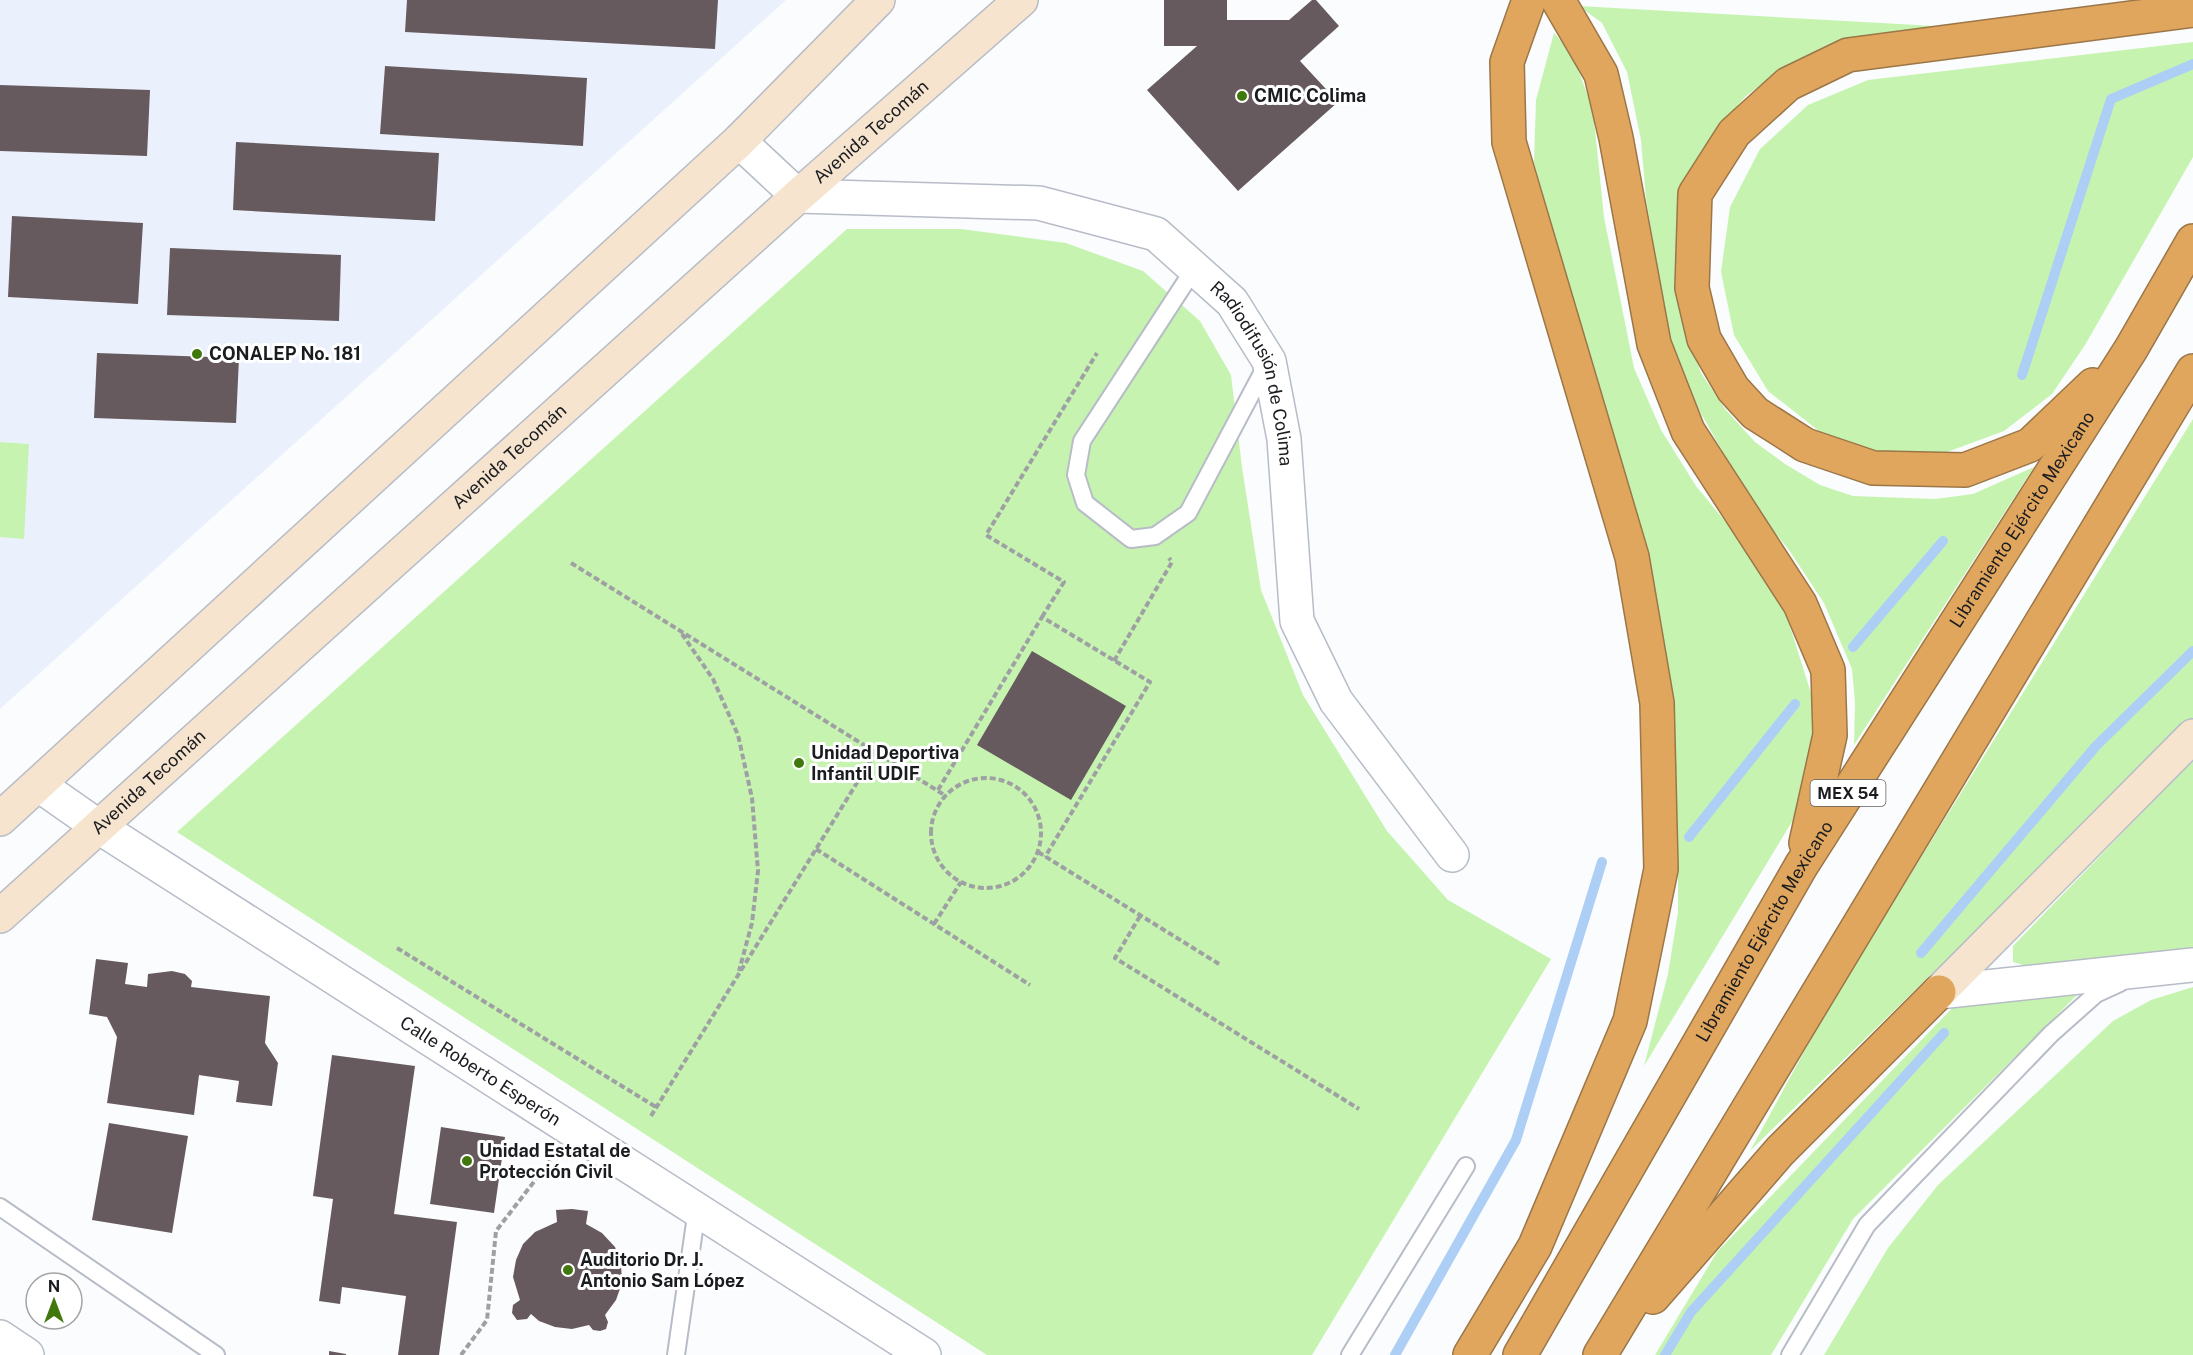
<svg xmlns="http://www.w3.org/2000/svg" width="2193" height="1355" font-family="'Public Sans',sans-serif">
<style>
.built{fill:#ebf1fc}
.green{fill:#c6f4b0}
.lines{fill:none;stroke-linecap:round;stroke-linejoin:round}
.stream{stroke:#aecff5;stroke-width:10}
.building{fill:#665a5e}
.lane-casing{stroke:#b7bcc7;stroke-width:20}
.street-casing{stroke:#b7bcc7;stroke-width:36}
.secondary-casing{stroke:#b7bcc7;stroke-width:36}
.highway-casing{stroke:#9b7648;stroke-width:36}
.path{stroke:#9ea0a3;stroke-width:4;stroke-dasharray:6 3;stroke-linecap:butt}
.lane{stroke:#fff;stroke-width:16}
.street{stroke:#fff;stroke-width:33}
.secondary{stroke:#f6e4ce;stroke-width:33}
.highway{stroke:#e1a65d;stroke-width:33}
.poi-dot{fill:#40780c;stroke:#fff;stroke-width:2}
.labels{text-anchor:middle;stroke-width:6;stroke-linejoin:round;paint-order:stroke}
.shield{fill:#fff;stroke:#5f6063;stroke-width:1.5}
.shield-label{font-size:16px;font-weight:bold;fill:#1a1c20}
.poi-label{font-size:18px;font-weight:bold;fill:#1a1c20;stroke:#fff;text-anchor:start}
.street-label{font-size:18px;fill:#1a1c20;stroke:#fff}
</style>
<rect width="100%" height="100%" fill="#fafcfe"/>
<!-- built -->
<path class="built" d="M 0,0 L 786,0 L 0,709 Z"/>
<!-- green -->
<path class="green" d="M 1579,6 L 1935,26 L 1877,35 L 1786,67 L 1746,96 L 1715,131 L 1691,169 L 1680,216 L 1685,328 L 1701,373 L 1725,409 L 1755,442 L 1785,464 L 1820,485 L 1853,496 L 1935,499 L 1973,494 L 2034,467 L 1854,745 L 1855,702 L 1852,669 L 1824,603 L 1789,550 L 1754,507 L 1686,387 L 1668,332 L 1646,199 L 1641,140 L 1627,72 L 1602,23 Z
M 1554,33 L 1572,53 L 1593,110 L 1604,217 L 1634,368 L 1661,430 L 1696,486 L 1737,536 L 1783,604 L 1814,703 L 1810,762 L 1793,820 L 1644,1066 L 1668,974 L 1678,912 L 1678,831 L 1673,740 L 1640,546 L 1534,162 L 1536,100 Z
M 2193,42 L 2193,157 L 2085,345 L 2052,394 L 2004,431 L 1947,452 L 1881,453 L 1819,431 L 1768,391 L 1734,335 L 1721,272 L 1730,207 L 1760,149 L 1808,105 L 1868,80 Z
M 847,229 L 961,229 L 1066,243 L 1143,271 L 1200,321 L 1231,375 L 1242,467 L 1261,590 L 1303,695 L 1387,831 L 1448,900 L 1551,959 L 1312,1355 L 987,1355 L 177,832 Z
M 2193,419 L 2193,719 L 1750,1151 L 1830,1004 Z
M 0,442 L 29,444 L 24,539 L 0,537 Z
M 2193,760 L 2193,950 L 2030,967 L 2013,962 L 2013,946 Z
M 2085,987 L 1853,1219 L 1771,1355 L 1655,1355 L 1717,1252 L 1960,1000 Z
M 2193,987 L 2193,1355 L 1824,1355 L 1888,1248 L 1938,1185 L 2113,1021 L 2151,1000 Z"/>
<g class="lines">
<!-- stream -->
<path class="stream" d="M 2022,375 L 2111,99 L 2193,64
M 1853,647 L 1943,541
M 1689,837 L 1795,704
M 1921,953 L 2096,746 L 2193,651
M 1395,1355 L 1516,1140 L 1602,862
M 1665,1355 L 1691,1312 L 1944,1033"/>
</g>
<!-- building -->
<path class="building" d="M 407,0 L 718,0 L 715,49 L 405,32 Z
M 1164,0 L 1227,0 L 1227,20 L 1289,20 L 1312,0 L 1316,0 L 1339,26 L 1300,61 L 1338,102 L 1238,191 L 1147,90 L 1197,46 L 1164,46 Z
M 385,66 L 587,78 L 583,146 L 380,134 Z
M 0,85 L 150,90 L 147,156 L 0,151 Z
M 236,142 L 439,153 L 435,221 L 233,210 Z
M 12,216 L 143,223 L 138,304 L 8,297 Z
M 170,248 L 341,255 L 339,321 L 167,315 Z
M 97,353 L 239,358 L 236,423 L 94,418 Z
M 1032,651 L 1126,706 L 1071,800 L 977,745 Z
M 96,959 L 128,963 L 125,984 L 147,987 L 148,974 L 172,971 L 185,974 L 192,981 L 191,987 L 270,996 L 265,1043 L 278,1063 L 272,1106 L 236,1102 L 239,1081 L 199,1075 L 194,1115 L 107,1103 L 117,1037 L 107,1017 L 89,1014 Z
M 332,1055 L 415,1066 L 394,1214 L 457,1222 L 439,1355 L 398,1355 L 406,1296 L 342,1287 L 340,1304 L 319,1301 L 333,1199 L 313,1196 Z
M 109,1123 L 188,1136 L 172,1233 L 92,1220 Z
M 441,1127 L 505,1137 L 494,1213 L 430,1204 Z
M 572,1209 L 588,1211 L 586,1224 L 602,1233 L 615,1247 L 621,1264 L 622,1283 L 616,1300 L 605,1315 L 608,1322 L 606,1329 L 600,1331 L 593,1330 L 589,1325 L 572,1329 L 555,1327 L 539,1321 L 531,1314 L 527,1319 L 517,1320 L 512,1313 L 513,1305 L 520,1300 L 513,1277 L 516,1260 L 523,1244 L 535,1232 L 557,1222 L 556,1210 Z
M 329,1351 L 346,1354 L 346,1355 L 329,1355 Z"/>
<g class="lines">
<!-- lane casing -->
<g class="lane-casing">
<path id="lane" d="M 1194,269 L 1082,441 L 1076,475 L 1085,503 L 1131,539 L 1155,536 L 1188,513 L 1267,364
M 0,1207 L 216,1355
M 676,1355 L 697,1209
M 1350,1355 L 1466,1166
M 1790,1355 L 1867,1225 L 2051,1034 L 2096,994 L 2120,983"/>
</g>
<!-- street casing -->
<g class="street-casing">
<g id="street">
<path id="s1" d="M 739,141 L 798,196 L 1039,203 L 1156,234 L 1232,302 L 1269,361 L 1284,439 L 1297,621 L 1336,701 L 1452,855"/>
<path id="s2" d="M 39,785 L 99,827 L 924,1355"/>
<path d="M 1939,992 L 2193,965"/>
<path d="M 0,1337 L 27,1355"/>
</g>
</g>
<!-- secondary casing -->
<g class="secondary-casing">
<g id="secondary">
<path d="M 0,819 L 739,141 L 878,0"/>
<path id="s3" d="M 0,916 L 798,196 L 1021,0"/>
<path d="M 1939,992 L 2193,736"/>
</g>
</g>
<!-- highway casing -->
<g class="highway-casing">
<g id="highway">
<path d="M 1558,0 L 1601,74 L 1616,138 L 1654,344 L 1688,431 L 1800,604 L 1828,670 L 1830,735 L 1806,843"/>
<path d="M 2093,385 L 2030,445 L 1965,470 L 1873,468 L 1805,445 L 1755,413 L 1733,389 L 1704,339 L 1692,288 L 1695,194 L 1734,133 L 1788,84 L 1848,55 L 2193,10"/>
<path d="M 1653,1297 L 1780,1151 L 1939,992"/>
<path d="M 1470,1355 L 1535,1246 L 1630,1021 L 1661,869 L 1657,703 L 1632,557 L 1509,142 L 1507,62 L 1529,0"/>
<path id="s4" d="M 1520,1355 L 1801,866 L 2131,349 L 2193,241"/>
<path d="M 1600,1355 L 2193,371"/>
</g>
</g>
<!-- path -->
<path class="path" d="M 571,563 L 946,796
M 1042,617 L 1064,582 L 986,535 L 1097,353
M 682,634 L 713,679 L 738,735 L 752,798 L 758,871 L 752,923 L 739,971
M 1114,661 L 1172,562 L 1169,558
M931 833a55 55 0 1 1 110 0a55 55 0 1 1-110 0Z
M 938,790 L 1042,617 L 1150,682 L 1045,857
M 816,849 L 1030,985
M 1038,852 L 1219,964
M 1140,916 L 1115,958 L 1359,1109
M 934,924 L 961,882
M 397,948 L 656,1107
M 651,1116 L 876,752
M 461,1355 L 487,1320 L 496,1231 L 553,1157"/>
<!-- lane -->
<use href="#lane" class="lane"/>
<!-- street -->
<use href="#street" class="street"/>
<!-- secondary -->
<use href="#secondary" class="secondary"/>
<!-- highway -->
<use href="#highway" class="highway"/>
</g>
<!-- markers -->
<g class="poi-dot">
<circle cx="1242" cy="96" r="6"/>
<circle cx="197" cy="354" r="6"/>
<circle cx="799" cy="763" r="6"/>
<circle cx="467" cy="1161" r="6"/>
<circle cx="568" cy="1270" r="6"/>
</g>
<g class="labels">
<!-- shield labels -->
<rect class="shield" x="1810.5" y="780" width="75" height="26" rx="4.5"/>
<g class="shield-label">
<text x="1848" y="799">MEX 54</text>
</g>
<!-- poi labels -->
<g class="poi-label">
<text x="1254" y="102">CMIC Colima</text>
<text x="209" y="360">CONALEP No. 181</text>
<text x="811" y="759">Unidad Deportiva<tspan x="811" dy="21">Infantil UDIF</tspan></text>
<text x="479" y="1157">Unidad Estatal de<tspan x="479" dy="21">Protección Civil</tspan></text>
<text x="580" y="1266">Auditorio Dr. J.<tspan x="580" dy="21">Antonio Sam López</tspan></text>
</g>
<!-- street labels -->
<g class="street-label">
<text dy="6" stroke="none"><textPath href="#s3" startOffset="1172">Avenida Tecomán</textPath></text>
<text dy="6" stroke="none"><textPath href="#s1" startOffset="620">Radiodifusión de Colima</textPath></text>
<text dy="6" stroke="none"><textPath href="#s3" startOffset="686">Avenida Tecomán</textPath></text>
<text dy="6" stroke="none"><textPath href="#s4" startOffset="975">Libramiento Ejército Mexicano</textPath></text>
<text dy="6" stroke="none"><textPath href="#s3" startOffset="200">Avenida Tecomán</textPath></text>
<text dy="6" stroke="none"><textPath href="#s4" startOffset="489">Libramiento Ejército Mexicano</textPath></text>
<text dy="6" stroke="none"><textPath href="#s2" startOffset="526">Calle Roberto Esperón</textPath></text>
</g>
</g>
<!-- north arrow -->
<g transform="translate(54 1301)"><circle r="28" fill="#ffffff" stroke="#a3a4a6" stroke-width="1.5"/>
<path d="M0-4.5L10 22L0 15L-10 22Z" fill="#40780c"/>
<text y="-9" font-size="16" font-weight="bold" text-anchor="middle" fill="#1a1c20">N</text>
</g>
</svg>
